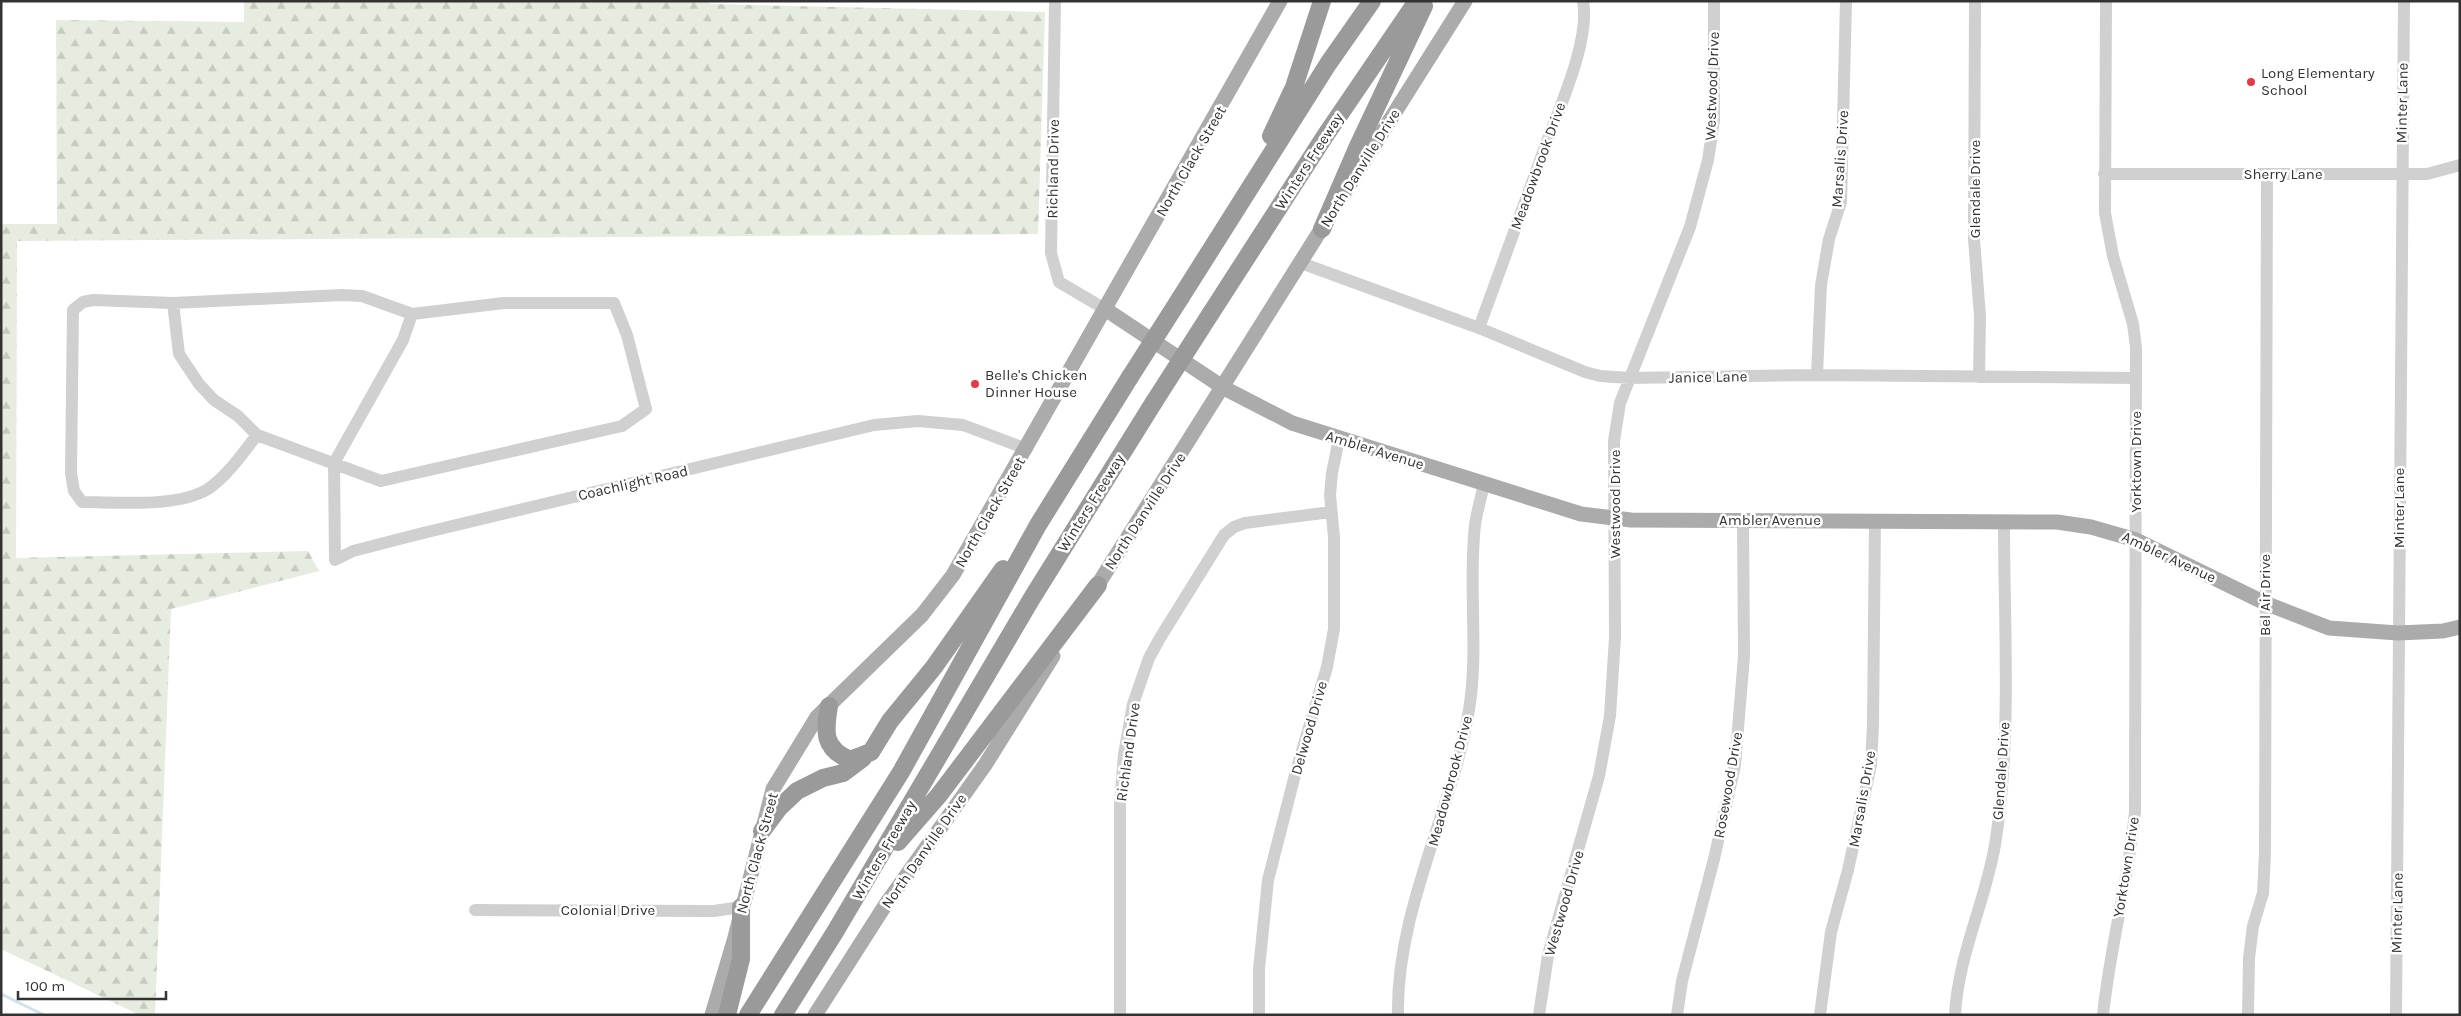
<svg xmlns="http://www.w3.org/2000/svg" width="2461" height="1016" font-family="Karla,sans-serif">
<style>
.forest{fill:url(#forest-firs)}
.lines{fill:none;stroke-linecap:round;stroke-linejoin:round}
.stream{stroke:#cfe2ee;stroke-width:3}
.minor{stroke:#d0d0d0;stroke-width:12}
.major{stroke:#ababab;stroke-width:15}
.highway{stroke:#9a9a9a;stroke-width:18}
.highway-bridge{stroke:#9a9a9a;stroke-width:18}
.poi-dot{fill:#e63946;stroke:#fff;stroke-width:2}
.labels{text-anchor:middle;stroke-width:5;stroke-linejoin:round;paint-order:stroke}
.poi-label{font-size:15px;fill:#333;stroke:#fff;text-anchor:start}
.street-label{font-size:15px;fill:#333;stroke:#fff}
</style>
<defs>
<pattern id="forest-firs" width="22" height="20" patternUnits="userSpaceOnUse" patternTransform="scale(1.25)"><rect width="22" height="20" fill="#e6ecdf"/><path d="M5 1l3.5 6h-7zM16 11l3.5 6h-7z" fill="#c6cbc0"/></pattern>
</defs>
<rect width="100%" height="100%" fill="#fff"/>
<!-- forest -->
<path class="forest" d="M 244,1 L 710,1 L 710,4 L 1045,12 L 1038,234 L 17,241 L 16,558 L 308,551 L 319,571 L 171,609 L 155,1015 L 140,1015 L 1,949 L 1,224 L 57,224 L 56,20 L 244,22 Z"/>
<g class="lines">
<!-- stream -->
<path class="stream" d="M 1,994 L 44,1015"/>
<!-- minor -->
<path class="minor" d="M 1055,1 L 1051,253 L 1059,282 L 1105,309
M 1975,1 L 1974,239 L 1980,316 L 1979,377
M 2104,174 L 2427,174 L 2460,165
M 1301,263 L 1479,328 L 1585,372 L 1600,376 L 1629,378 L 1817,375 L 2136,378
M 173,303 L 179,354 L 199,384 L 214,400 L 238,416 L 257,435 L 381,481 L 622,426 L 646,409 L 627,335 L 614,303 L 504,303 L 412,314 L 403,340 L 334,463 L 335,560 L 353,551 L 419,534 L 874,425 L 918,421 L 963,425 L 1027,449
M 1479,328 C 1500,270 1521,213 1542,155 C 1556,115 1591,42 1583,1
M 1817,375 L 1821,285 L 1829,239 L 1841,202 L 1846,1
M 257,435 C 242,454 228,475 208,489 C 177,508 118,502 82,502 L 74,491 L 71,473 L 73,310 L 83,302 L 93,300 L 173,303 L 342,295 L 362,296 L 412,314
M 475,910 L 714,911 L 741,907
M 1120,1015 L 1120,805 L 1124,754 L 1133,704 L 1149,658 L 1160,638 L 1224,535 L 1234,527 L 1245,523 L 1331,512
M 1259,1015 L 1259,969 L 1268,880 L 1296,771 L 1327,667 L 1334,629 L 1334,537 L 1330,495 L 1332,473 L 1339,439
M 1398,1015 C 1396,910 1452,812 1469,710 C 1479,649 1468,587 1475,525 C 1477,511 1481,498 1484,484
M 1539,1015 L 1548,955 L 1599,776 L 1610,716 L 1615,637 L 1614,441 L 1620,403 L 1690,227 L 1708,160 L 1714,120 L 1714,1
M 1677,1015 L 1682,981 L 1714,859 L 1735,765 L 1744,656 L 1743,521
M 1820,1015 L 1831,932 L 1848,870 L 1871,765 L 1873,725 L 1875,520
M 1955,1015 C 1958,956 1985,903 1995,845 C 2012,739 2004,629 2004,522
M 2103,1015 C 2110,946 2129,879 2135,811 L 2136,348 L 2133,324 L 2113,256 L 2105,213 L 2106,1
M 2248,1015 L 2249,958 L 2253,926 L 2263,893 L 2265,853 L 2267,174
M 2396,1015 L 2404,1"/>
<!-- major -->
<path class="major" d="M 1342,196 L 1465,1
M 1105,309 L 1224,388 L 1292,423 L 1581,514 L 1631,520 L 2057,522 L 2091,527 L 2136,540 L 2265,603 L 2329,628 L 2398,633 L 2443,631 L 2460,627
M 1092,594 L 1327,220
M 712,1015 L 734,941 L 773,789 L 817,717 L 922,615 L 953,575 L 1280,1
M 815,1015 L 886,904 L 985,765 L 1053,656"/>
<!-- highway -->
<path class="highway" d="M 1271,136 L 1294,87 L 1322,1
M 1322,229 L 1358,146 L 1424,6
M 1181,297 L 1328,64 L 1372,1
M 1211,313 L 1325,136 L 1417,1
M 829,706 C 825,731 822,748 850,760 L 871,752 L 890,721 L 934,667 L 1003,569
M 762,831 L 779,808 L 797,791 L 823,778 L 843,773 L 863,758
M 898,842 L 939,795 L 1098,585
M 727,1015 L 741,959 L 741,907
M 748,1015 L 901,772 L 1038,525 L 1130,377
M 783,1015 L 835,932 L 1032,598 L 1154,402"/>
<!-- highway-bridge -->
<path class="highway-bridge" d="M 1130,377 L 1181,297
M 1154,402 L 1211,313"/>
</g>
<!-- markers -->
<g class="poi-dot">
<circle cx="2251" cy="82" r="5"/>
<circle cx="975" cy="384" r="5"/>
</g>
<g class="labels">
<!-- poi labels -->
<g class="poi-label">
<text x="2261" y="78">Long Elementary<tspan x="2261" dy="17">School</tspan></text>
<text x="985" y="380">Belle's Chicken<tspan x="985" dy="17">Dinner House</tspan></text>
</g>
<!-- street labels -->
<g class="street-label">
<text transform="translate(1712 86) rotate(-88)" y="5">Westwood Drive</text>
<text transform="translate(2402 103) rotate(-89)" y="5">Minter Lane</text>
<text transform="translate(1840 159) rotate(-86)" y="5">Marsalis Drive</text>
<text transform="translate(1191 161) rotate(-60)" y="5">North Clack Street</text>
<text transform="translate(1309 161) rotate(-57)" y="5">Winters Freeway</text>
<text transform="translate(1538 166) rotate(-70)" y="5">Meadowbrook Drive</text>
<text transform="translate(1360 168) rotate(-58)" y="5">North Danville Drive</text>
<text transform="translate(1053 169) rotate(-89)" y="5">Richland Drive</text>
<text x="2283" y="179">Sherry Lane</text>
<text transform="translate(1975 189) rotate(-90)" y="5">Glendale Drive</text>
<text transform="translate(1708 377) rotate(-1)" y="5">Janice Lane</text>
<text transform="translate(1375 450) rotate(17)" y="5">Ambler Avenue</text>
<text transform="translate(2136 462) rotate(-90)" y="5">Yorktown Drive</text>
<text transform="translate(633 483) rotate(-13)" y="5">Coachlight Road</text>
<text transform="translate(1091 503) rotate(-58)" y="5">Winters Freeway</text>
<text transform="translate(1615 504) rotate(-90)" y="5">Westwood Drive</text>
<text transform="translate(2399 508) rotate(-90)" y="5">Minter Lane</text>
<text transform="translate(1145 511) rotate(-57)" y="5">North Danville Drive</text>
<text transform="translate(990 512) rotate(-60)" y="5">North Clack Street</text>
<text x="1770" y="525">Ambler Avenue</text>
<text transform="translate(2169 557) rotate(25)" y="5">Ambler Avenue</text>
<text transform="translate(2265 595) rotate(-90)" y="5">Bel Air Drive</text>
<text transform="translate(1309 728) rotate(-74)" y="5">Delwood Drive</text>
<text transform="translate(1128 752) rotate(-82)" y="5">Richland Drive</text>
<text transform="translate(2001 771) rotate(-86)" y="5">Glendale Drive</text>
<text transform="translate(1450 781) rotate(-75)" y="5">Meadowbrook Drive</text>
<text transform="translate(1728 785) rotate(-80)" y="5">Rosewood Drive</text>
<text transform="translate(1862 799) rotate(-80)" y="5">Marsalis Drive</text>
<text transform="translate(884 850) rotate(-60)" y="5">Winters Freeway</text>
<text transform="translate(924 851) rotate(-55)" y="5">North Danville Drive</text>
<text transform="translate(757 853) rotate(-75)" y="5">North Clack Street</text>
<text transform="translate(2126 867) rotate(-81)" y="5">Yorktown Drive</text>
<text transform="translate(1564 903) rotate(-74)" y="5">Westwood Drive</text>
<text x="608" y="915">Colonial Drive</text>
<text transform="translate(2397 913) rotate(-89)" y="5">Minter Lane</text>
</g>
</g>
<!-- border -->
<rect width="2461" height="1016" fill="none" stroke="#333333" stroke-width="5"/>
<!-- scale -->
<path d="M18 991v8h148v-8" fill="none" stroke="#333333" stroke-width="2.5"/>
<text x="25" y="991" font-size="15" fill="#333333" stroke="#ffffff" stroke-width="4" paint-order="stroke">100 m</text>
</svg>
